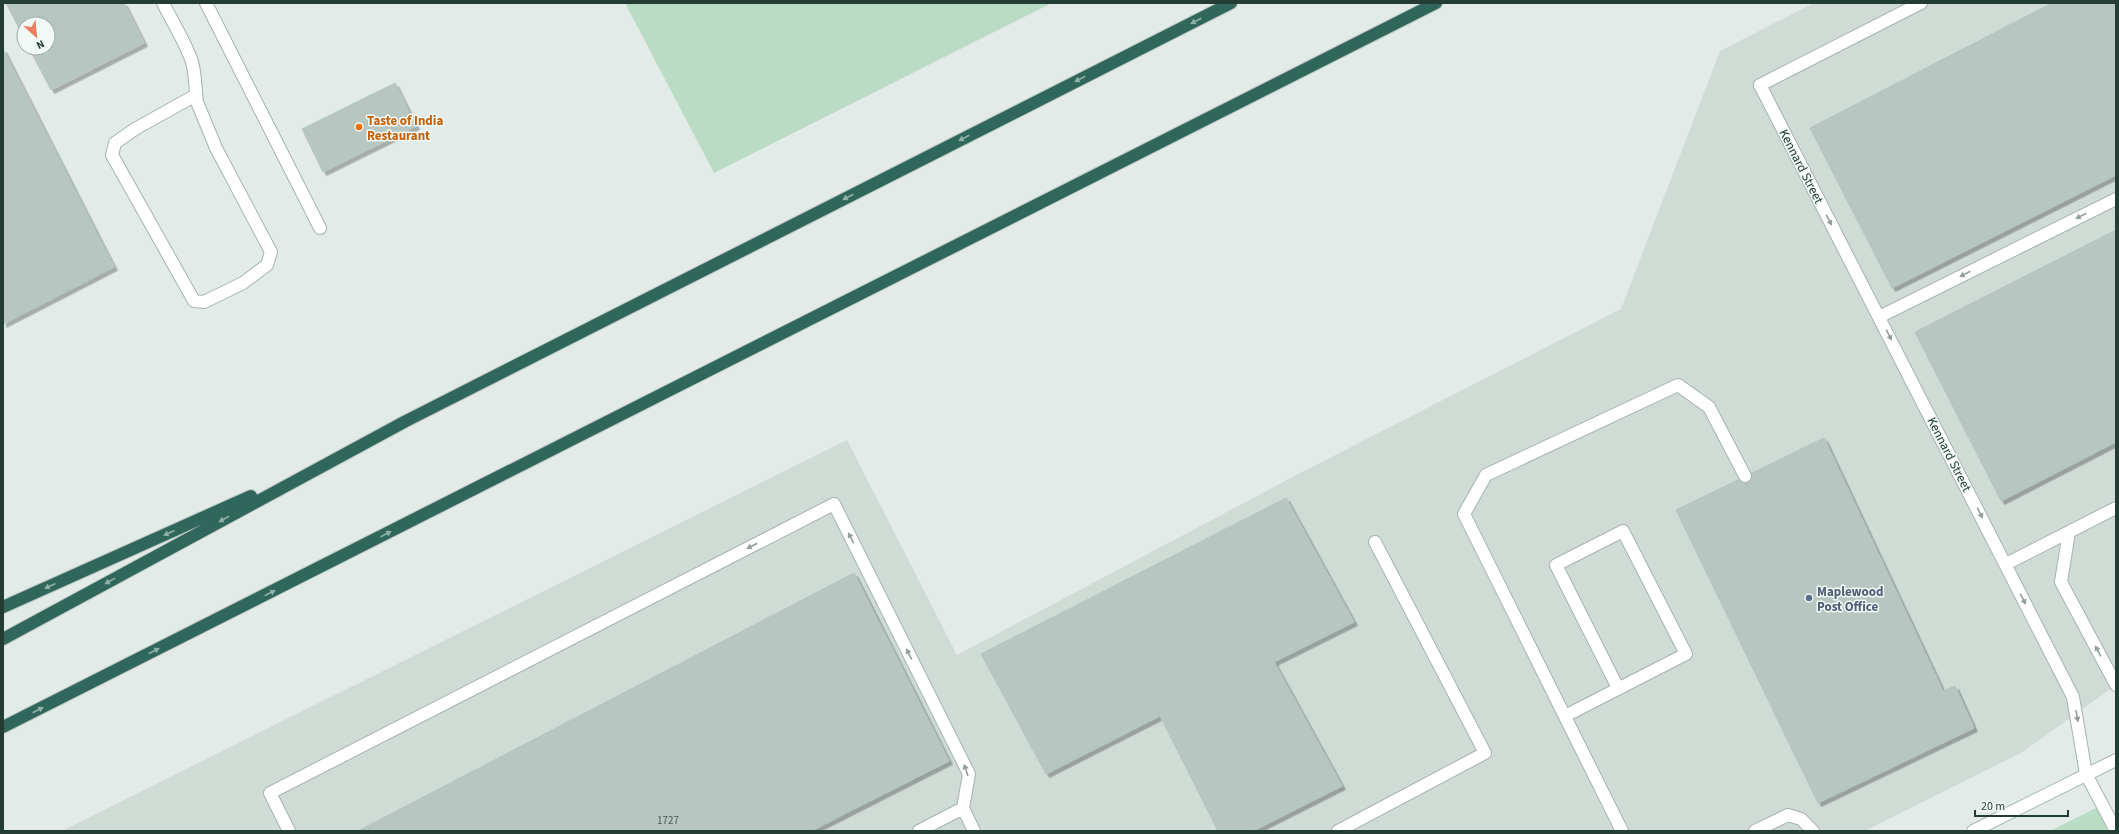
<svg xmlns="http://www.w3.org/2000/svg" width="2119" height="834" font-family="'Source Sans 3',sans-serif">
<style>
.built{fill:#d0dbd6}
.green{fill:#bbdcc4}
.building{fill:#b7c6c0;stroke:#b4c5be;filter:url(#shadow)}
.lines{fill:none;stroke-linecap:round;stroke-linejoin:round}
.lane-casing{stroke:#a5b3ae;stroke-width:14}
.street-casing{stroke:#a5b3ae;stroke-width:14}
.secondary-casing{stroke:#a1b7af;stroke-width:14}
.highway-casing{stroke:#c1c8c6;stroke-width:14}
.lane{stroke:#fff;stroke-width:12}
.street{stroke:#fff;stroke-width:12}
.secondary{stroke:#fff;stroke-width:12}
.highway{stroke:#2f675a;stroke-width:12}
.oneway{fill:#90b0a8}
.oneway2{fill:#919e9a}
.food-dot{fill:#e8710a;stroke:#f2f8f5;stroke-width:1.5}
.service-dot{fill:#5c6f8a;stroke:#f2f8f5;stroke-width:1.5}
.labels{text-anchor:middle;stroke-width:3;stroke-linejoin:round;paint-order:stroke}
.number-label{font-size:11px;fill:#485e57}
.food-label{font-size:13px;font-weight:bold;fill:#c56008;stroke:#f2f8f5;text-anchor:start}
.street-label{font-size:13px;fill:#233c34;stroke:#f2f8f5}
.service-label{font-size:13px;font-weight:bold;fill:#4e5e75;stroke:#f2f8f5;text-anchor:start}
</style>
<defs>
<filter id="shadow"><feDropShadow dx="3.5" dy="3.5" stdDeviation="0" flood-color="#0004"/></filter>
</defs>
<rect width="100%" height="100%" fill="#e2ebe7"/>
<!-- built -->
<path class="built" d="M 1814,3 L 2116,3 L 2116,685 L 2021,753 L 1865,831 L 62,831 L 847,440 L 957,655 L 1306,470 L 1621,309 L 1720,51 Z"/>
<!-- green -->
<path class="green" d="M 625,3 L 1052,3 L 714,173 Z
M 2102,805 L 2114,831 L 2050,831 Z"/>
<!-- building -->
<path class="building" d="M 6,3 L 124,3 L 144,43 L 51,90 L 29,48 L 48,48 L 48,24 L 24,24 L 24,38 Z
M 2052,3 L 2116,3 L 2116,175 L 1892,288 L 1810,128 Z
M 3,49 L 114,267 L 3,324 Z
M 395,83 L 416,126 L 323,172 L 302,129 Z
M 2116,230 L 2116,442 L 2001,501 L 1915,332 Z
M 1824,438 L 1943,691 L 1955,686 L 1974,728 L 1818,803 L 1676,510 Z
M 1286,498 L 1354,622 L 1274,662 L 1342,786 L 1253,831 L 1218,831 L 1160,716 L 1046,774 L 981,654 Z
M 854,573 L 949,761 L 811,831 L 358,831 Z"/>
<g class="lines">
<!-- lane casing -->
<g class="lane-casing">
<path id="lane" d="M 163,3 C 172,21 184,40 191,59 C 196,72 195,89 197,102 L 216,148 L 271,252 L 267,265 L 243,283 L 204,302 L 194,301 L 112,155 L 115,143 L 135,129 L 196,95
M 206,3 L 320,228
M 1760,85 L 1921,3
M 1879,317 L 2116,199
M 2069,532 L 2061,582 L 2116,685
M 2006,564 L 2116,508
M 1565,716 L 1686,654 L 1623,531 L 1556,565 L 1618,688
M 289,831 L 270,793 L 834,504 L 969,774 L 963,808 L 974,831
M 919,831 L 963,808
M 1338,831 L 1485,753 L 1375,542
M 1622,831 L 1464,514 L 1486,475 L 1678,385 L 1709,407 L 1745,476
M 1755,831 L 1788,815 L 1801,819 L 1813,831"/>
</g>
<!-- street casing -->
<g class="street-casing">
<path id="street" d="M 1760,85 L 2073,697 L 2086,774 L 2116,831"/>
</g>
<!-- secondary casing -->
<g class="secondary-casing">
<path id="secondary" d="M 1973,831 L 2116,760"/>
</g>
<!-- highway casing -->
<g class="highway-casing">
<path id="highway" d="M 3,607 L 251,496
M 3,639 L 406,421 L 1231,3
M 3,727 L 1436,3"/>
</g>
<!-- lane -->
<use href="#lane" class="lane"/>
<!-- street -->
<use href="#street" class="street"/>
<!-- secondary -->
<use href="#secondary" class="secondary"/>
<!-- highway -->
<use href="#highway" class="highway"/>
</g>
<!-- one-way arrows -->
<defs><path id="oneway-solid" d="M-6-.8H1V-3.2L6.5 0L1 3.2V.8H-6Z"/></defs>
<g class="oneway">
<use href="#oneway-solid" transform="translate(1196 21) rotate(153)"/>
<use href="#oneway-solid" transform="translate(1080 79) rotate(153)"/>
<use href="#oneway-solid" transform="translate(964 138) rotate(153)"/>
<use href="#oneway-solid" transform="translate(848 197) rotate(153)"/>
<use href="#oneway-solid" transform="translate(224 519) rotate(151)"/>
<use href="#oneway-solid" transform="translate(169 533) rotate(156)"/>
<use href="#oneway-solid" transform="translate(386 534) rotate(-27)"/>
<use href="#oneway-solid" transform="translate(110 581) rotate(151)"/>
<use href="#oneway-solid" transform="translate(50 586) rotate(156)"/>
<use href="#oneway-solid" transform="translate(270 593) rotate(-27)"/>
<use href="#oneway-solid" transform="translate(154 651) rotate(-27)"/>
<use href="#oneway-solid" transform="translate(38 710) rotate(-27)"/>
</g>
<g class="oneway2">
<use href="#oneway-solid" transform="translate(2081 216) rotate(153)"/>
<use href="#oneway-solid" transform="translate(1829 220) rotate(63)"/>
<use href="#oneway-solid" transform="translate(1965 274) rotate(153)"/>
<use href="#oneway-solid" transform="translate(1889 335) rotate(63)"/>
<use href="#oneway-solid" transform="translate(1980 513) rotate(63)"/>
<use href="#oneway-solid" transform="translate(851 538) rotate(-117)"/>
<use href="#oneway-solid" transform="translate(752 546) rotate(153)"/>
<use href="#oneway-solid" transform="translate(2023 599) rotate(63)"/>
<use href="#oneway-solid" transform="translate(2098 651) rotate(-118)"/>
<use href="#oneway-solid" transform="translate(909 654) rotate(-117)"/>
<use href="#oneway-solid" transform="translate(2077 716) rotate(80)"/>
<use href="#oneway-solid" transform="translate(966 770) rotate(-109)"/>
</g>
<!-- markers -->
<circle class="food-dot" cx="359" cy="127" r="4"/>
<circle class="service-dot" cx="1809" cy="598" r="4"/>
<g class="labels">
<!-- number labels -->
<g class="number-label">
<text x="668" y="824">1727</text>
</g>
<!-- food labels -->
<g class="food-label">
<text x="367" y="125">Taste of India<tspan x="367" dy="15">Restaurant</tspan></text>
</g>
<!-- street labels -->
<g class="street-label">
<text transform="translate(1802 166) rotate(63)" y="5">Kennard Street</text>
<text transform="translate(1950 454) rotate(63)" y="5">Kennard Street</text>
</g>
<!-- service labels -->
<g class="service-label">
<text x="1817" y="596">Maplewood<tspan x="1817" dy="15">Post Office</tspan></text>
</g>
</g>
<!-- border -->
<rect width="2119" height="834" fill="none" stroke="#233c34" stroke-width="8"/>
<!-- north arrow -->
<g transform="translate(36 36) rotate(153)"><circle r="19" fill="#f2f8f5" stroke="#9fada8"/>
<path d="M0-3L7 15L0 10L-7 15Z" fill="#ec7f5f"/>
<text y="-6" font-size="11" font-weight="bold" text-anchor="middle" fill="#233c34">N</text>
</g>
<!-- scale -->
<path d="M1975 810v6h93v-6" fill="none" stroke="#233c34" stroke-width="2"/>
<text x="1981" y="810" font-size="12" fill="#233c34" stroke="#f2f8f5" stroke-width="3" paint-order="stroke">20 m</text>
</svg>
